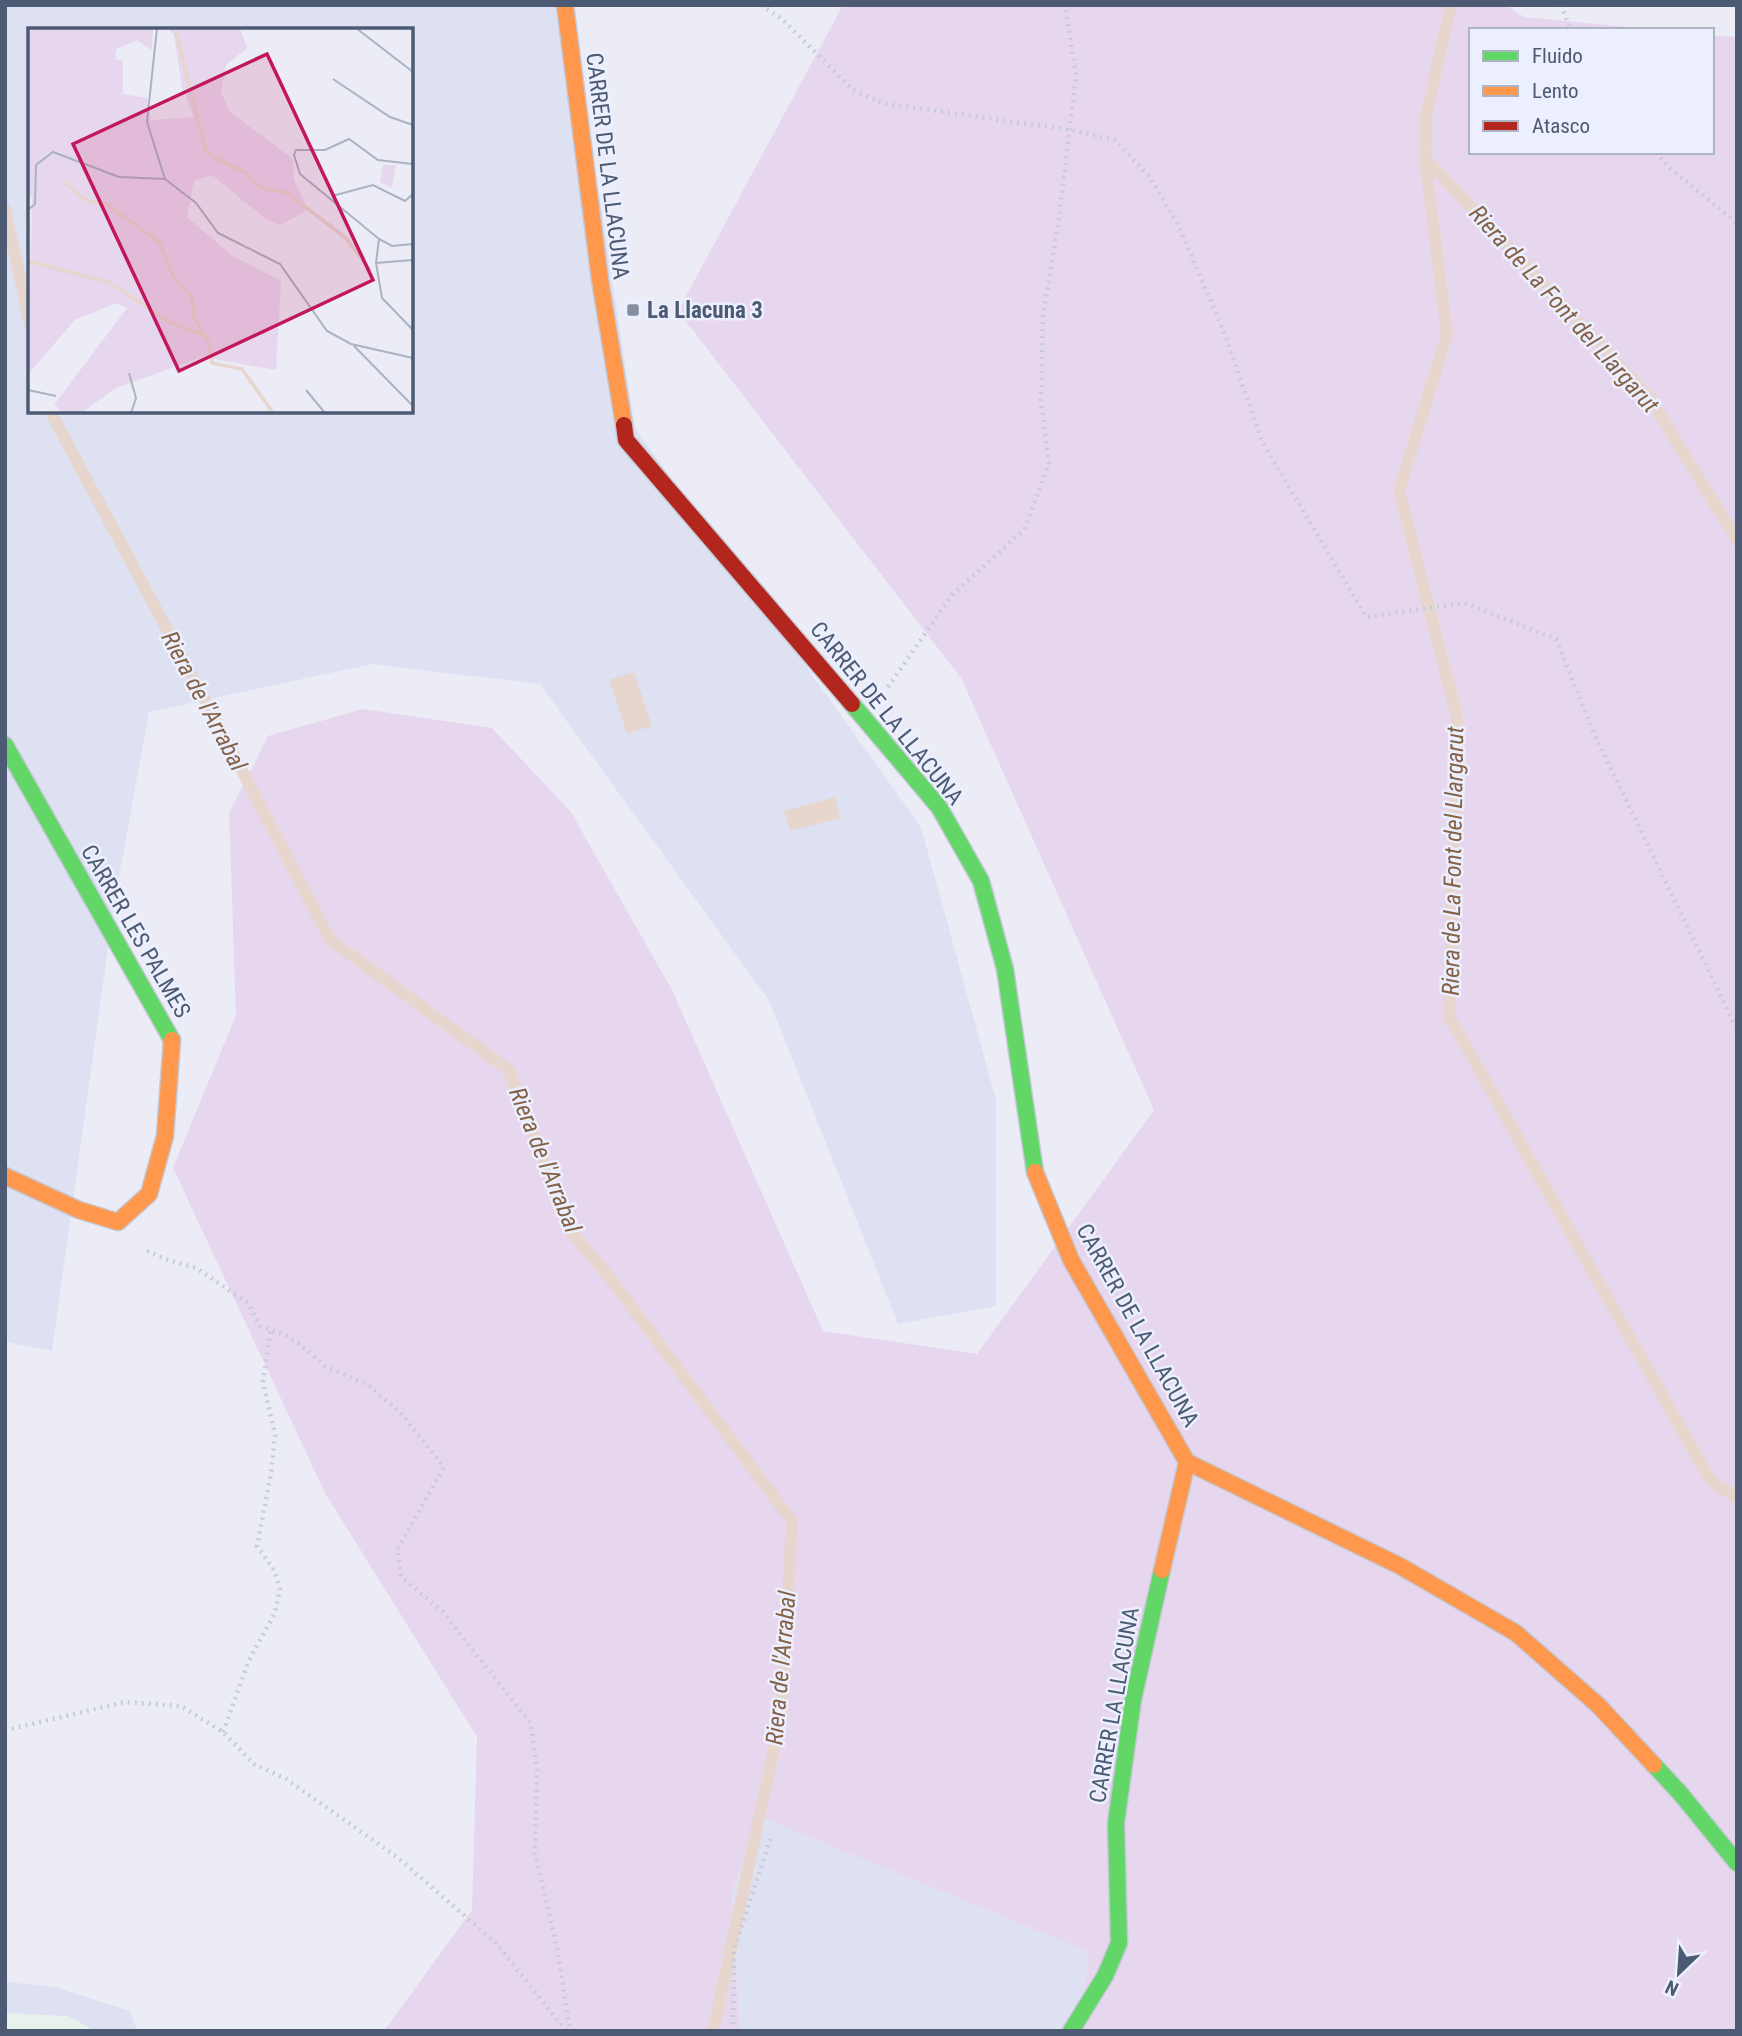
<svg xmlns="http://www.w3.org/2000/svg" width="1742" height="2036" font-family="'Roboto Condensed',sans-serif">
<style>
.residential{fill:#dee1f2;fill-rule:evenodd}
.education{fill:#e8f2ec}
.green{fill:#e7d7ee}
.water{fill:#e6d6cd}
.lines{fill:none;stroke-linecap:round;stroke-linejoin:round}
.stream{stroke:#e6d6cd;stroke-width:12}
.fast-casing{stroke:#c4c8d4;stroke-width:19}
.slow-casing{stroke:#c4c8d4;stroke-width:19}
.jam-casing{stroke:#c4c8d4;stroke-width:19}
.path{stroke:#c8ccd5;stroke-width:4.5;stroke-dasharray:2 5;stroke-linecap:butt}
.fast{stroke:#63d668;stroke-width:16}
.slow{stroke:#ff974d;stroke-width:16}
.jam{stroke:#b3261e;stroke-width:16}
.poi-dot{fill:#848ea1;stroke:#eceffe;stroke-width:2.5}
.labels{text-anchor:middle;stroke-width:5;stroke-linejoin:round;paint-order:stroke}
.street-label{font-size:23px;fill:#4c5b73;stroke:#eceffe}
.poi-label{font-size:23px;font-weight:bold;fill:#4c5b73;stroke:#eceffe;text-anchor:start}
.water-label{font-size:24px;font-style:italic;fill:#856247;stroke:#eceffe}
.inset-river{fill:none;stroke:#e6d6cd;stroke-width:3.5}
.inset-road{fill:none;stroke:#abb2c2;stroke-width:2}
.view{fill:#c2185b;fill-opacity:0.15;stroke:#c2185b;stroke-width:3.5}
.inset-edge{fill:none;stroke:#4c5b73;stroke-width:3.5}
</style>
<rect width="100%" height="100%" fill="#ebecf6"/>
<!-- residential -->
<path class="residential" d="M 5,5 L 570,5 L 635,428 L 921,827 L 996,1100 L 996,1306 L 898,1324 L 769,1001 L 540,684 L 372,664 L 149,712 L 114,905 L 52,1351 L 5,1342 ZM 30,30 L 411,30 L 411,411 L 30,411 Z
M 761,1817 L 1089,1952 L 1080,2031 L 740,2031 L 732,1892 Z
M 5,1982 L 55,1987 L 130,2011 L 137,2031 L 5,2031 Z"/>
<!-- education -->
<path class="education" d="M 5,2013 L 68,2016 L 95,2031 L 5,2031 Z"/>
<!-- green -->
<path class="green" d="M 843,5 L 1506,5 L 1524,17 L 1660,30 L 1471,30 L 1471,152 L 1712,152 L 1712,35 L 1737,37 L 1737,2031 L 1080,2031 L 1089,1952 L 761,1817 L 732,1892 L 740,2031 L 384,2031 L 472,1910 L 477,1737 L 325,1493 L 173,1168 L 236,1015 L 229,813 L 268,736 L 363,709 L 492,728 L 571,812 L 673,992 L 823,1331 L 977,1354 L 1154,1110 L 961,678 L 678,311 Z"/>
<!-- water -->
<path class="water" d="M 634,672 L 652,726 L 627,734 L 609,680 Z
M 835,797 L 841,818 L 790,831 L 784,811 Z"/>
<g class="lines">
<!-- stream -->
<path class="stream" d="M 1451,5 L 1426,115 L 1425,158 L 1447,334 L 1399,491 L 1457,716 L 1449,1016 L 1710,1480 L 1737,1498
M 1425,158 L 1649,397 L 1737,540
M 5,209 L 30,324
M 50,411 L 222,732 L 330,940 L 509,1070 L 568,1228 L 610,1278 L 792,1521 L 781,1717 L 713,2031"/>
<!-- fast casing -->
<g class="fast-casing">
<path id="fast" d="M 852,704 L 939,807 L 981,881 L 1005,969 L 1035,1172
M 5,745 L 172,1040
M 1654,1765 L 1680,1793 L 1737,1863
M 1071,2031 L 1105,1976 L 1119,1943 L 1116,1823 L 1133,1700 L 1162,1570"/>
</g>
<!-- slow casing -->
<g class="slow-casing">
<path id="slow" d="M 565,5 L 600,280 L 624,425
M 1035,1172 L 1071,1260 L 1187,1462
M 5,1176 L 79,1210 L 118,1222 L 149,1194 L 165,1136 L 172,1040
M 1187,1462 L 1400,1566 L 1516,1633 L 1598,1705 L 1654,1765
M 1162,1570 L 1187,1462"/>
</g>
<!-- jam casing -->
<g class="jam-casing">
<path id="jam" d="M 624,425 L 626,440 L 852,704"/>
</g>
<!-- path -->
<path class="path" d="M 761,5 L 782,19 L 853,90 L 882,103 L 1070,130 L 1115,140 L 1149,176 L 1178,225 L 1224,332 L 1262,441 L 1366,617 L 1464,603 L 1556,639 L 1595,736 L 1737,1029
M 1561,5 L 1571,30
M 1656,152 L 1667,166 L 1737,223
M 888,687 L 952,595 L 1024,530 L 1049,464 L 1041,401 L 1043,317 L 1060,211 L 1076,75 L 1065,5
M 147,1251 L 168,1260 L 196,1268 L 248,1303 L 260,1326 L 285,1335 L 301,1345 L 325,1366 L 369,1386 L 400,1412 L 444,1467 L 397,1550 L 401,1577 L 443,1612 L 531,1724 L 537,1770 L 535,1853 L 557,1947 L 570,2031
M 5,1728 L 10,1729 L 125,1702 L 181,1706 L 223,1732 L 254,1764 L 286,1779 L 397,1857 L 497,1944 L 566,2031
M 223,1732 L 249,1660 L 275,1613 L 280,1589 L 274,1570 L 257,1546 L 271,1474 L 275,1435 L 263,1382 L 271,1330
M 733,2031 L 734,1949 L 772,1834"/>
<!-- fast -->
<use href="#fast" class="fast"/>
<!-- slow -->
<use href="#slow" class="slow"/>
<!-- jam -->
<use href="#jam" class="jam"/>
</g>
<!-- markers -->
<rect class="poi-dot" x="626" y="303" width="14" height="14" rx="3.5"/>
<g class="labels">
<!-- street labels -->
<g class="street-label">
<text transform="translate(608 166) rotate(83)" y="8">CARRER DE LA LLACUNA</text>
<text transform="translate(887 713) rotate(51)" y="8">CARRER DE LA LLACUNA</text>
<text transform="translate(136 931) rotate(60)" y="8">CARRER LES PALMES</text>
<text transform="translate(1138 1325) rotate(61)" y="8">CARRER DE LA LLACUNA</text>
<text transform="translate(1114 1705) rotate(-80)" y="8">CARRER LA LLACUNA</text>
</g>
<!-- poi labels -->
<g class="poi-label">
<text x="647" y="318">La Llacuna 3</text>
</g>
<!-- water labels -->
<g class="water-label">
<text transform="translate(1564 309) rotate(48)" y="8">Riera de La Font del Llargarut</text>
<text transform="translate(204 701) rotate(62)" y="8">Riera de l'Arrabal</text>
<text transform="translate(1453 861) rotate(-89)" y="8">Riera de La Font del Llargarut</text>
<text transform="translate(545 1160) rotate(68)" y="8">Riera de l'Arrabal</text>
<text transform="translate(781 1668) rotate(-85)" y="8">Riera de l'Arrabal</text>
</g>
</g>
<!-- overview -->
<g transform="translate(28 28)">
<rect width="385" height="385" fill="#ebecf6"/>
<path d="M 0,0 L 125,0 L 124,22 L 109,12 L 88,21 L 87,31 L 95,33 L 95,66 L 119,70 L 123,92 L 166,89 L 154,59 L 146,7 L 139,0 L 212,0 L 219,20 L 198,37 L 193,65 L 202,84 L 265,131 L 266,152 L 277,174 L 277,184 L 252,197 L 239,192 L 184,147 L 166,153 L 159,189 L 203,227 L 253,253 L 248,342 L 174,329 L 88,360 L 53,385 L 35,385 L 26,377 L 99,280 L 88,275 L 47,292 L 0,346 L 4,170 L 0,167 ZM 355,137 L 368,137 L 364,160 L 352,154 Z" fill="#e7d7ee"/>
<path class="inset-river" d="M 148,4 L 178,124 L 218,145 L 233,160 L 259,165 L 318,210 L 342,242M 36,154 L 59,173 L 78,176 L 131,214 L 145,248 L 164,270 L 166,290 L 180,313 L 184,335 L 214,341 L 245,385M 0,233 L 81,254 L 141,294 L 177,308"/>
<path class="inset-road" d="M 129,0 L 119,94 L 137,151M 328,0 L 385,44M 305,51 L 362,89 L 385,97M 385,136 L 350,132 L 321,111 L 297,122 L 268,122 L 266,127 L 272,146 L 351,211 L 364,218 L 385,216M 137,151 L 168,175 L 190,205 L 252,236 L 299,303 L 323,316 L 385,330M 304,168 L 345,157 L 377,173 L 385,166M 0,182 L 7,176 L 8,137 L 25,124 L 91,149 L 137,151M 351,211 L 348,235 L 354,270 L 385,302M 348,235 L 385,232M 326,318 L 385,378M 101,345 L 108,370 L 103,385M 0,362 L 28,368M 278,362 L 297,385"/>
<path class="view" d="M 239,26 L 345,252 L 151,343 L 45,116 Z"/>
<rect width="385" height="385" class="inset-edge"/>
</g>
<!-- border -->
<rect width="1742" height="2036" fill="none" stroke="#4c5b73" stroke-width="14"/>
<!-- legend -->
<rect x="1469" y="28" width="245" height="126" fill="#eceffe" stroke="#acb4c6" stroke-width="2"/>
<rect x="1483" y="51" width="35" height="10" fill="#63d668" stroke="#acb4c6" stroke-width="2"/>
<text x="1532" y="63" font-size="21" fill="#4c5b73">Fluido</text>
<rect x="1483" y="86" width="35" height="10" fill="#ff974d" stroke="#acb4c6" stroke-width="2"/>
<text x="1532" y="98" font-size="21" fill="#4c5b73">Lento</text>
<rect x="1483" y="121" width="35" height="10" fill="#b3261e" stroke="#acb4c6" stroke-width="2"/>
<text x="1532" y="133" font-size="21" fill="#4c5b73">Atasco</text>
<!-- north arrow -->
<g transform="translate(1679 1973) rotate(205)" stroke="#eceffe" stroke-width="5" paint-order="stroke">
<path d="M0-5L12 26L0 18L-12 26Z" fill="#4c5b73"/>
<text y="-10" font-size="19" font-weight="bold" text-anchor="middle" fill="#4c5b73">N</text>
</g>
</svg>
